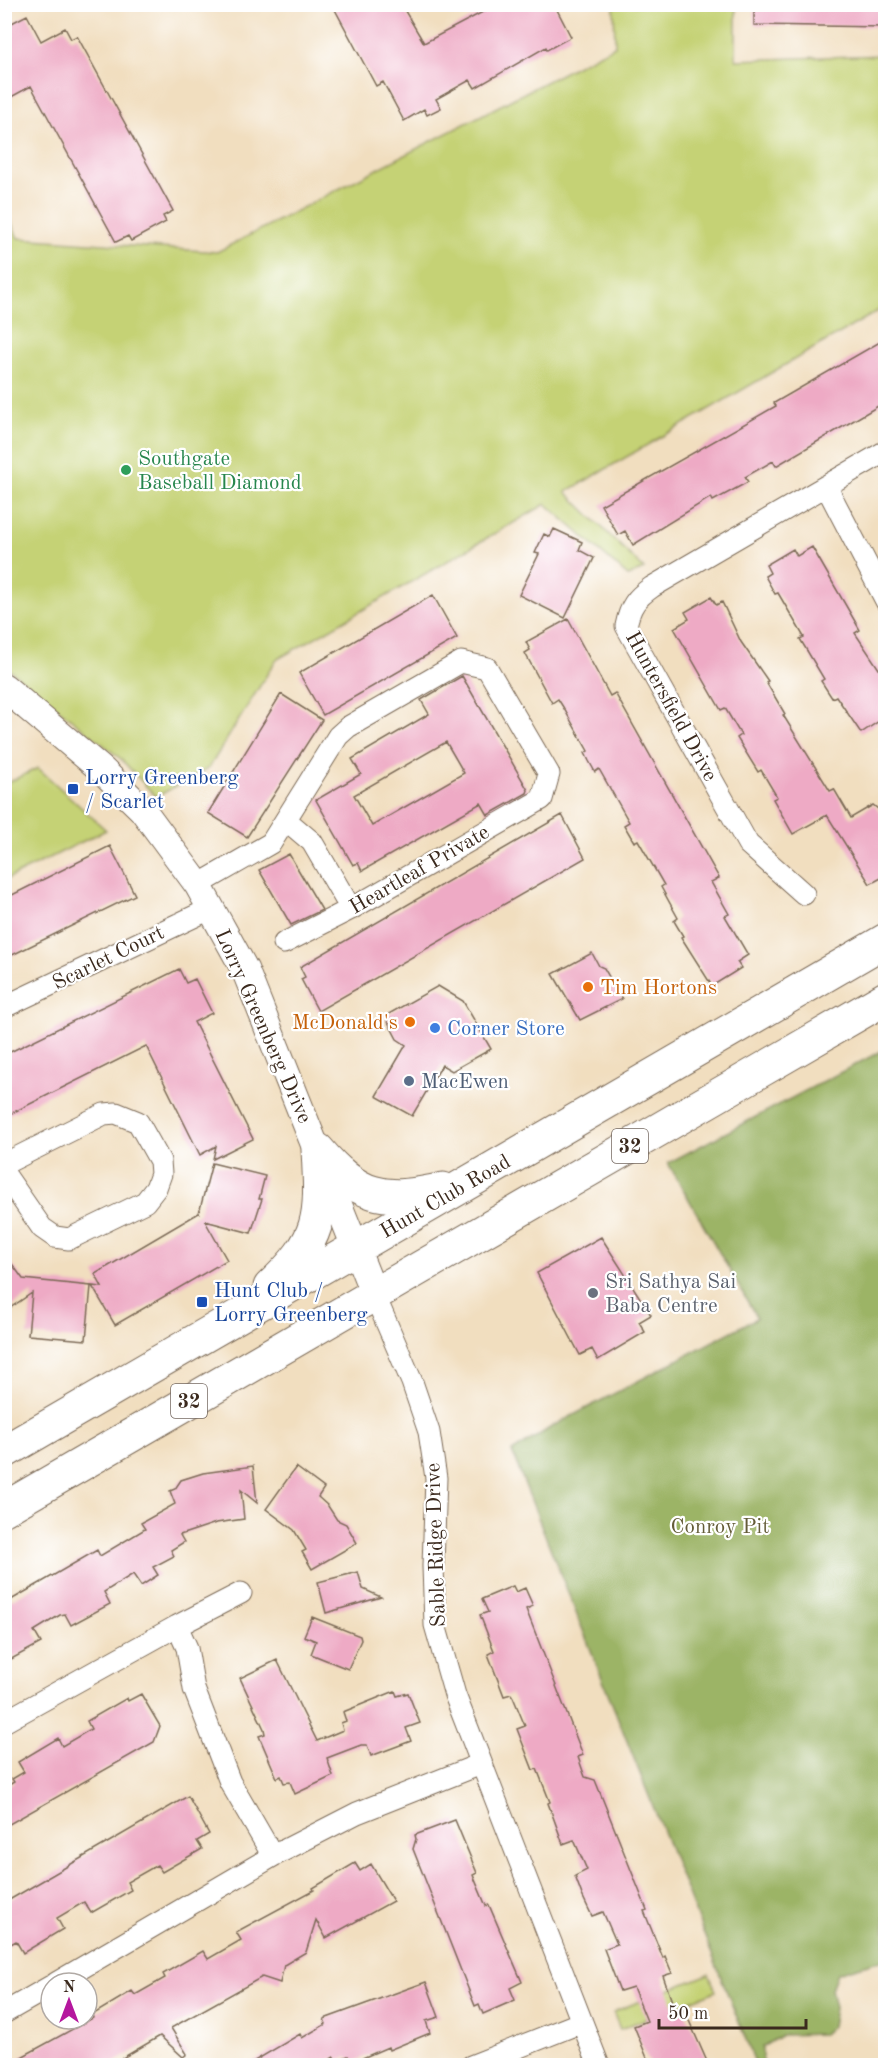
<svg xmlns="http://www.w3.org/2000/svg" width="890" height="2070" font-family="'Old Standard TT',serif">
<style>
.green{fill:#c5d274;stroke:#807e49;stroke-width:1.5}
.forest{fill:#9cb466;stroke:#6c6f42;stroke-width:1.5}
.building{fill:#eeaac5;fill-rule:evenodd}
.lines{fill:none;stroke-linecap:round;stroke-linejoin:round}
.minor-casing{stroke:#7b6956;stroke-width:23}
.tertiary-casing{stroke:#7b6956;stroke-width:29}
.primary-casing{stroke:#7b6956;stroke-width:35}
.minor{stroke:#fff;stroke-width:21}
.tertiary{stroke:#fff;stroke-width:27}
.primary{stroke:#fff;stroke-width:33}
.leisure-dot{fill:#2e9e5b;stroke:#fff;stroke-width:2}
.transit-dot{fill:#1a4fb4;stroke:#fff;stroke-width:2}
.food-dot{fill:#e8710a;stroke:#fff;stroke-width:2}
.shop-dot{fill:#3f7fe0;stroke:#fff;stroke-width:2}
.service-dot{fill:#5c6f8a;stroke:#fff;stroke-width:2}
.worship-dot{fill:#6b7280;stroke:#fff;stroke-width:2}
.labels{text-anchor:middle;stroke-width:4.5;stroke-linejoin:round;paint-order:stroke}
.shield{fill:#fff;stroke:#766a62;stroke-width:1.5}
.shield-label{font-size:20px;font-weight:bold;fill:#3b2a1e}
.leisure-label{font-size:21px;fill:#27864d;stroke:#fff;text-anchor:start}
.street-label{font-size:21px;fill:#3b2a1e;stroke:#fff}
.transit-label{font-size:21px;fill:#164399;stroke:#fff;text-anchor:start}
.food-label{font-size:21px;fill:#c56008;stroke:#fff;text-anchor:start}
.shop-label{font-size:21px;fill:#366cbe;stroke:#fff;text-anchor:start}
.service-label{font-size:21px;fill:#4e5e75;stroke:#fff;text-anchor:start}
.worship-label{font-size:21px;fill:#5b616d;stroke:#fff;text-anchor:start}
.park-label{font-size:21px;fill:#645c38;stroke:#fff}
</style>
<rect width="100%" height="100%" fill="#fff"/>
<filter id="ink" filterUnits="userSpaceOnUse"><feTurbulence type="fractalNoise" baseFrequency=".0167" numOctaves="2"/><feDisplacementMap in="SourceGraphic" scale="12" xChannelSelector="R" yChannelSelector="G"/><feConvolveMatrix kernelMatrix="1 2 1 2 8 2 1 2 1" color-interpolation-filters="sRGB"/></filter>
<filter id="wash" filterUnits="userSpaceOnUse"><feTurbulence type="fractalNoise" baseFrequency=".008" numOctaves="4" result="noise"/><feDisplacementMap in="SourceGraphic" scale="24" xChannelSelector="R" yChannelSelector="G"/><feGaussianBlur stdDeviation="1.35" result="paint"/><feColorMatrix in="noise" values="0 0 0 0 0 0 0 0 0 0 0 0 0 0 0 0 0 1.4 0 .05"/><feComposite in="paint" operator="in"/></filter>
<g filter="url(#wash)">
<rect width="100%" height="100%" fill="#f1debf"/>
<!-- green -->
<path class="green" d="M 614,5 L 736,5 L 736,60 L 885,55 L 885,307 L 566,492 L 644,569 L 628,576 L 546,504 L 276,660 L 209,768 L 156,797 L 121,759 L 5,666 L 5,209 L 18,238 L 217,252 L 615,46 Z
M 38,768 L 106,830 L 5,880 L 5,784 Z
M 709,1974 L 716,1991 L 620,2029 L 613,2012 Z"/>
<!-- forest -->
<path class="forest" d="M 885,1049 L 885,1959 L 837,1973 L 831,1989 L 835,2008 L 832,2026 L 823,2034 L 782,2035 L 762,2047 L 762,2058 L 765,2065 L 756,2065 L 512,1452 L 553,1426 L 757,1318 L 668,1163 Z"/>
<g id="blocks">
<!-- building -->
<path class="building" d="M 332,4 L 393,4 L 396,10 L 402,6 L 424,43 L 496,5 L 554,4 L 571,37 L 547,50 L 546,47 L 475,88 L 470,80 L 436,99 L 441,108 L 427,115 L 424,109 L 404,121 L 383,82 L 376,86 Z
M 885,4 L 885,27 L 754,25 L 754,5 Z
M 27,15 L 41,41 L 65,28 L 71,39 L 77,36 L 173,211 L 163,216 L 166,222 L 131,241 L 128,236 L 116,242 L 31,86 L 4,101 L 4,27 Z
M 885,339 L 885,402 L 776,466 L 773,461 L 745,477 L 748,482 L 713,501 L 711,497 L 633,545 L 625,531 L 618,535 L 601,505 L 776,406 L 774,403 Z
M 554,529 L 582,542 L 579,550 L 594,558 L 565,618 L 519,595 L 539,554 L 535,553 L 544,534 L 550,537 Z
M 812,547 L 860,630 L 855,633 L 885,678 L 885,717 L 861,733 L 836,696 L 832,698 L 821,681 L 824,679 L 800,639 L 804,637 L 778,593 L 775,594 L 765,576 L 770,573 L 766,565 L 793,549 L 797,556 Z
M 433,595 L 457,638 L 323,715 L 299,673 Z
M 711,597 L 716,605 L 722,602 L 741,642 L 768,681 L 766,682 L 785,714 L 783,715 L 830,791 L 834,789 L 851,818 L 873,805 L 878,809 L 885,822 L 885,876 L 870,884 L 827,815 L 793,834 L 773,799 L 777,797 L 761,770 L 758,772 L 737,738 L 741,735 L 725,708 L 721,710 L 674,628 L 689,619 L 685,612 Z
M 568,619 L 610,696 L 615,693 L 719,878 L 711,882 L 729,914 L 725,916 L 748,955 L 737,962 L 741,968 L 712,986 L 681,937 L 683,936 L 674,921 L 678,918 L 661,887 L 664,885 L 638,840 L 634,842 L 624,825 L 629,822 L 599,769 L 595,772 L 589,761 L 585,753 L 588,751 L 563,707 L 558,699 L 552,703 L 525,653 L 530,650 L 526,642 Z
M 462,676 L 528,790 L 527,793 L 488,815 L 481,803 L 362,871 L 358,863 L 353,865 L 316,800 L 361,774 L 352,759 L 429,714 L 421,700 ZM 446,742 L 464,773 L 372,826 L 354,795 Z
M 281,694 L 322,720 L 247,837 L 208,813 Z
M 562,815 L 585,858 L 318,1011 L 301,979 L 305,977 L 300,967 Z
M 110,846 L 135,895 L 4,959 L 4,899 Z
M 289,854 L 322,910 L 291,925 L 259,870 Z
M 592,953 L 599,966 L 604,968 L 622,999 L 580,1020 L 553,974 Z
M 179,969 L 186,983 L 195,979 L 212,1013 L 194,1022 L 253,1139 L 213,1159 L 216,1146 L 200,1155 L 146,1046 L 4,1117 L 4,1055 Z
M 438,986 L 463,1001 L 491,1049 L 452,1071 L 442,1065 L 412,1116 L 376,1096 L 406,1045 L 397,1039 L 385,1016 Z
M 212,1163 L 265,1176 L 259,1199 L 262,1199 L 251,1233 L 205,1221 L 227,1260 L 115,1325 L 92,1286 L 102,1287 L 95,1274 L 199,1213 Z
M 601,1237 L 651,1315 L 639,1322 L 645,1332 L 598,1360 L 592,1349 L 580,1355 L 537,1273 Z
M 4,1253 L 23,1279 L 91,1286 L 86,1340 L 28,1335 L 32,1293 L 4,1312 Z
M 253,1466 L 257,1503 L 241,1490 L 244,1519 L 216,1523 L 180,1535 L 184,1542 L 171,1550 L 174,1556 L 153,1567 L 158,1575 L 141,1586 L 133,1574 L 104,1592 L 110,1604 L 71,1625 L 65,1614 L 60,1615 L 34,1631 L 41,1643 L 4,1663 L 4,1604 L 97,1550 L 100,1556 L 145,1529 L 141,1523 L 175,1504 L 170,1491 L 175,1489 L 181,1480 L 203,1473 Z
M 296,1467 L 324,1488 L 318,1497 L 328,1506 L 337,1520 L 346,1524 L 357,1543 L 312,1569 L 302,1552 L 306,1550 L 294,1530 L 266,1509 Z
M 358,1572 L 363,1589 L 381,1597 L 326,1613 L 318,1582 Z
M 513,1586 L 516,1592 L 525,1588 L 533,1606 L 526,1609 L 583,1755 L 578,1757 L 585,1777 L 595,1780 L 647,1910 L 644,1911 L 663,1958 L 665,1956 L 672,1973 L 663,1976 L 675,2010 L 683,2007 L 709,2066 L 652,2066 L 647,2058 L 634,2026 L 647,2021 L 633,1987 L 620,1991 L 604,1949 L 617,1944 L 603,1912 L 592,1916 L 582,1895 L 575,1876 L 587,1870 L 574,1840 L 563,1844 L 548,1803 L 550,1802 L 537,1769 L 533,1770 L 517,1729 L 525,1726 L 513,1697 L 511,1694 L 504,1696 L 488,1654 L 494,1651 L 480,1615 L 488,1612 L 482,1599 Z
M 312,1617 L 360,1636 L 361,1640 L 348,1669 L 311,1654 L 316,1641 L 304,1636 Z
M 277,1660 L 317,1741 L 343,1730 L 341,1723 L 346,1721 L 343,1712 L 395,1691 L 397,1696 L 408,1693 L 420,1723 L 406,1728 L 411,1741 L 371,1756 L 367,1745 L 361,1745 L 327,1758 L 333,1776 L 295,1794 L 290,1782 L 284,1783 L 281,1776 L 277,1778 L 259,1736 L 265,1734 L 264,1729 L 240,1678 Z
M 141,1694 L 160,1726 L 154,1742 L 4,1827 L 4,1788 L 14,1782 L 12,1779 L 24,1772 L 18,1762 L 58,1738 L 62,1746 L 91,1729 L 87,1721 L 127,1698 L 128,1701 Z
M 188,1796 L 209,1834 L 197,1841 L 202,1849 L 162,1872 L 157,1865 L 127,1882 L 131,1890 L 91,1913 L 84,1902 L 57,1918 L 63,1929 L 23,1953 L 16,1941 L 4,1948 L 4,1903 Z
M 455,1820 L 477,1873 L 473,1875 L 486,1906 L 489,1905 L 522,1982 L 510,1988 L 515,2000 L 483,2014 L 479,2004 L 475,2006 L 413,1849 L 416,1839 L 415,1835 Z
M 355,1863 L 360,1871 L 371,1864 L 393,1901 L 326,1938 L 316,1920 L 306,1952 L 284,1965 L 280,1983 L 262,1977 L 171,2028 L 187,2054 L 183,2057 L 160,2036 L 109,2066 L 5,2066 L 93,2018 L 92,2015 L 132,1991 L 135,1995 L 165,1978 L 163,1974 L 203,1951 L 208,1959 L 241,1940 L 236,1932 L 314,1890 L 313,1888 Z
M 426,1982 L 439,2017 L 426,2021 L 430,2033 L 389,2050 L 388,2047 L 351,2063 L 348,2056 L 335,2061 L 334,2057 L 320,2066 L 246,2066 L 300,2034 L 302,2038 L 326,2024 L 324,2019 Z"/>
</g>
</g>
<g filter="url(#ink)">
<use href="#blocks" fill-opacity="0" stroke="#7b6956" stroke-width="1.5"/>
<g class="lines">
<!-- minor casing -->
<g class="minor-casing">
<path id="minor" d="M 826,486 L 886,601
M 286,820 L 312,842 L 351,909
M 198,885 L 271,843 L 338,736 L 348,727 L 461,662 L 487,668 L 549,774 L 542,799 L 351,909 L 284,943
M 804,894 L 748,844 L 626,626 C 630,606 636,598 652,587 L 886,451
M 4,1007 L 212,908
M 4,1164 L 104,1114 L 116,1113 L 138,1122 L 160,1161 L 161,1174 L 156,1188 L 145,1202 L 69,1239 L 55,1237 L 42,1228 L 4,1173
M 374,1294 L 412,1382 L 429,1432 L 436,1478 L 433,1566 L 435,1625 L 455,1695 L 599,2066
M 177,1626 L 187,1648 L 194,1689 L 230,1782 L 273,1856
M 4,1722 L 177,1626 L 241,1593
M 56,1983 L 273,1856 L 357,1813 L 481,1764
M 4,2013 L 51,1986
M 471,2066 L 582,2022"/>
</g>
<!-- tertiary casing -->
<g class="tertiary-casing">
<path id="tertiary" d="M 4,687 L 102,770 L 142,809 L 198,885 L 245,970 L 374,1294"/>
</g>
<!-- primary casing -->
<g class="primary-casing">
<path id="primary" d="M 318,1150 C 358,1197 383,1203 443,1189
M 270,1287 C 322,1238 322,1219 318,1150
M 4,1452 L 886,940
M 4,1509 L 886,998"/>
</g>
<!-- minor -->
<use href="#minor" class="minor"/>
<!-- tertiary -->
<use href="#tertiary" class="tertiary"/>
<!-- primary -->
<use href="#primary" class="primary"/>
</g>
</g>
<!-- markers -->
<circle class="leisure-dot" cx="126" cy="470" r="6"/>
<g class="transit-dot">
<rect x="67" y="783" width="12" height="12" rx="3"/>
<rect x="196" y="1296" width="12" height="12" rx="3"/>
</g>
<g class="food-dot">
<circle cx="588" cy="987" r="6"/>
<circle cx="410" cy="1022" r="6"/>
</g>
<circle class="shop-dot" cx="435" cy="1028" r="6"/>
<circle class="service-dot" cx="409" cy="1081" r="6"/>
<circle class="worship-dot" cx="593" cy="1293" r="6"/>
<g class="labels">
<!-- shield labels -->
<g class="shield">
<rect x="612" y="1129" width="36" height="34" rx="4.5"/>
<rect x="171" y="1384" width="36" height="34" rx="4.5"/>
</g>
<g class="shield-label">
<text x="630" y="1153">32</text>
<text x="189" y="1408">32</text>
</g>
<!-- leisure labels -->
<g class="leisure-label">
<text x="138" y="465">Southgate<tspan x="138" dy="24">Baseball Diamond</tspan></text>
</g>
<!-- street labels -->
<g class="street-label">
<text transform="translate(672 706) rotate(61)" y="7">Huntersfield Drive</text>
<text transform="translate(419 869) rotate(-30)" y="7">Heartleaf Private</text>
<text transform="translate(108 957) rotate(-26)" y="7">Scarlet Court</text>
<text transform="translate(264 1026) rotate(66)" y="7">Lorry Greenberg Drive</text>
<text transform="translate(445 1196) rotate(-30)" y="7">Hunt Club Road</text>
<text transform="translate(435 1545) rotate(-92)" y="7">Sable Ridge Drive</text>
</g>
<!-- transit labels -->
<g class="transit-label">
<text x="85" y="784">Lorry Greenberg<tspan x="85" dy="24">/ Scarlet</tspan></text>
<text x="214" y="1297">Hunt Club /<tspan x="214" dy="24">Lorry Greenberg</tspan></text>
</g>
<!-- food labels -->
<g class="food-label">
<text x="600" y="994">Tim Hortons</text>
<text x="398" y="1029" text-anchor="end">McDonald's</text>
</g>
<!-- shop labels -->
<g class="shop-label">
<text x="447" y="1035">Corner Store</text>
</g>
<!-- service labels -->
<g class="service-label">
<text x="421" y="1088">MacEwen</text>
</g>
<!-- worship labels -->
<g class="worship-label">
<text x="605" y="1288">Sri Sathya Sai<tspan x="605" dy="24">Baba Centre</tspan></text>
</g>
<!-- park labels -->
<g class="park-label">
<text x="720" y="1533">Conroy Pit</text>
</g>
</g>
<!-- margin -->
<rect width="890" height="2070" fill="none" stroke="#fff" stroke-width="24"/>
<!-- north arrow -->
<g transform="translate(69 2001)"><circle r="28" fill="#ffffff" stroke="#b1aaa5" stroke-width="1.5"/>
<path d="M0-4.5L10 22L0 15L-10 22Z" fill="#b5179e"/>
<text y="-9" font-size="16" font-weight="bold" text-anchor="middle" fill="#3b2a1e">N</text>
</g>
<!-- scale -->
<path d="M659 2019v9h147v-9" fill="none" stroke="#3b2a1e" stroke-width="3"/>
<text x="668" y="2019" font-size="18" fill="#3b2a1e" stroke="#ffffff" stroke-width="4.5" paint-order="stroke">50 m</text>
</svg>
